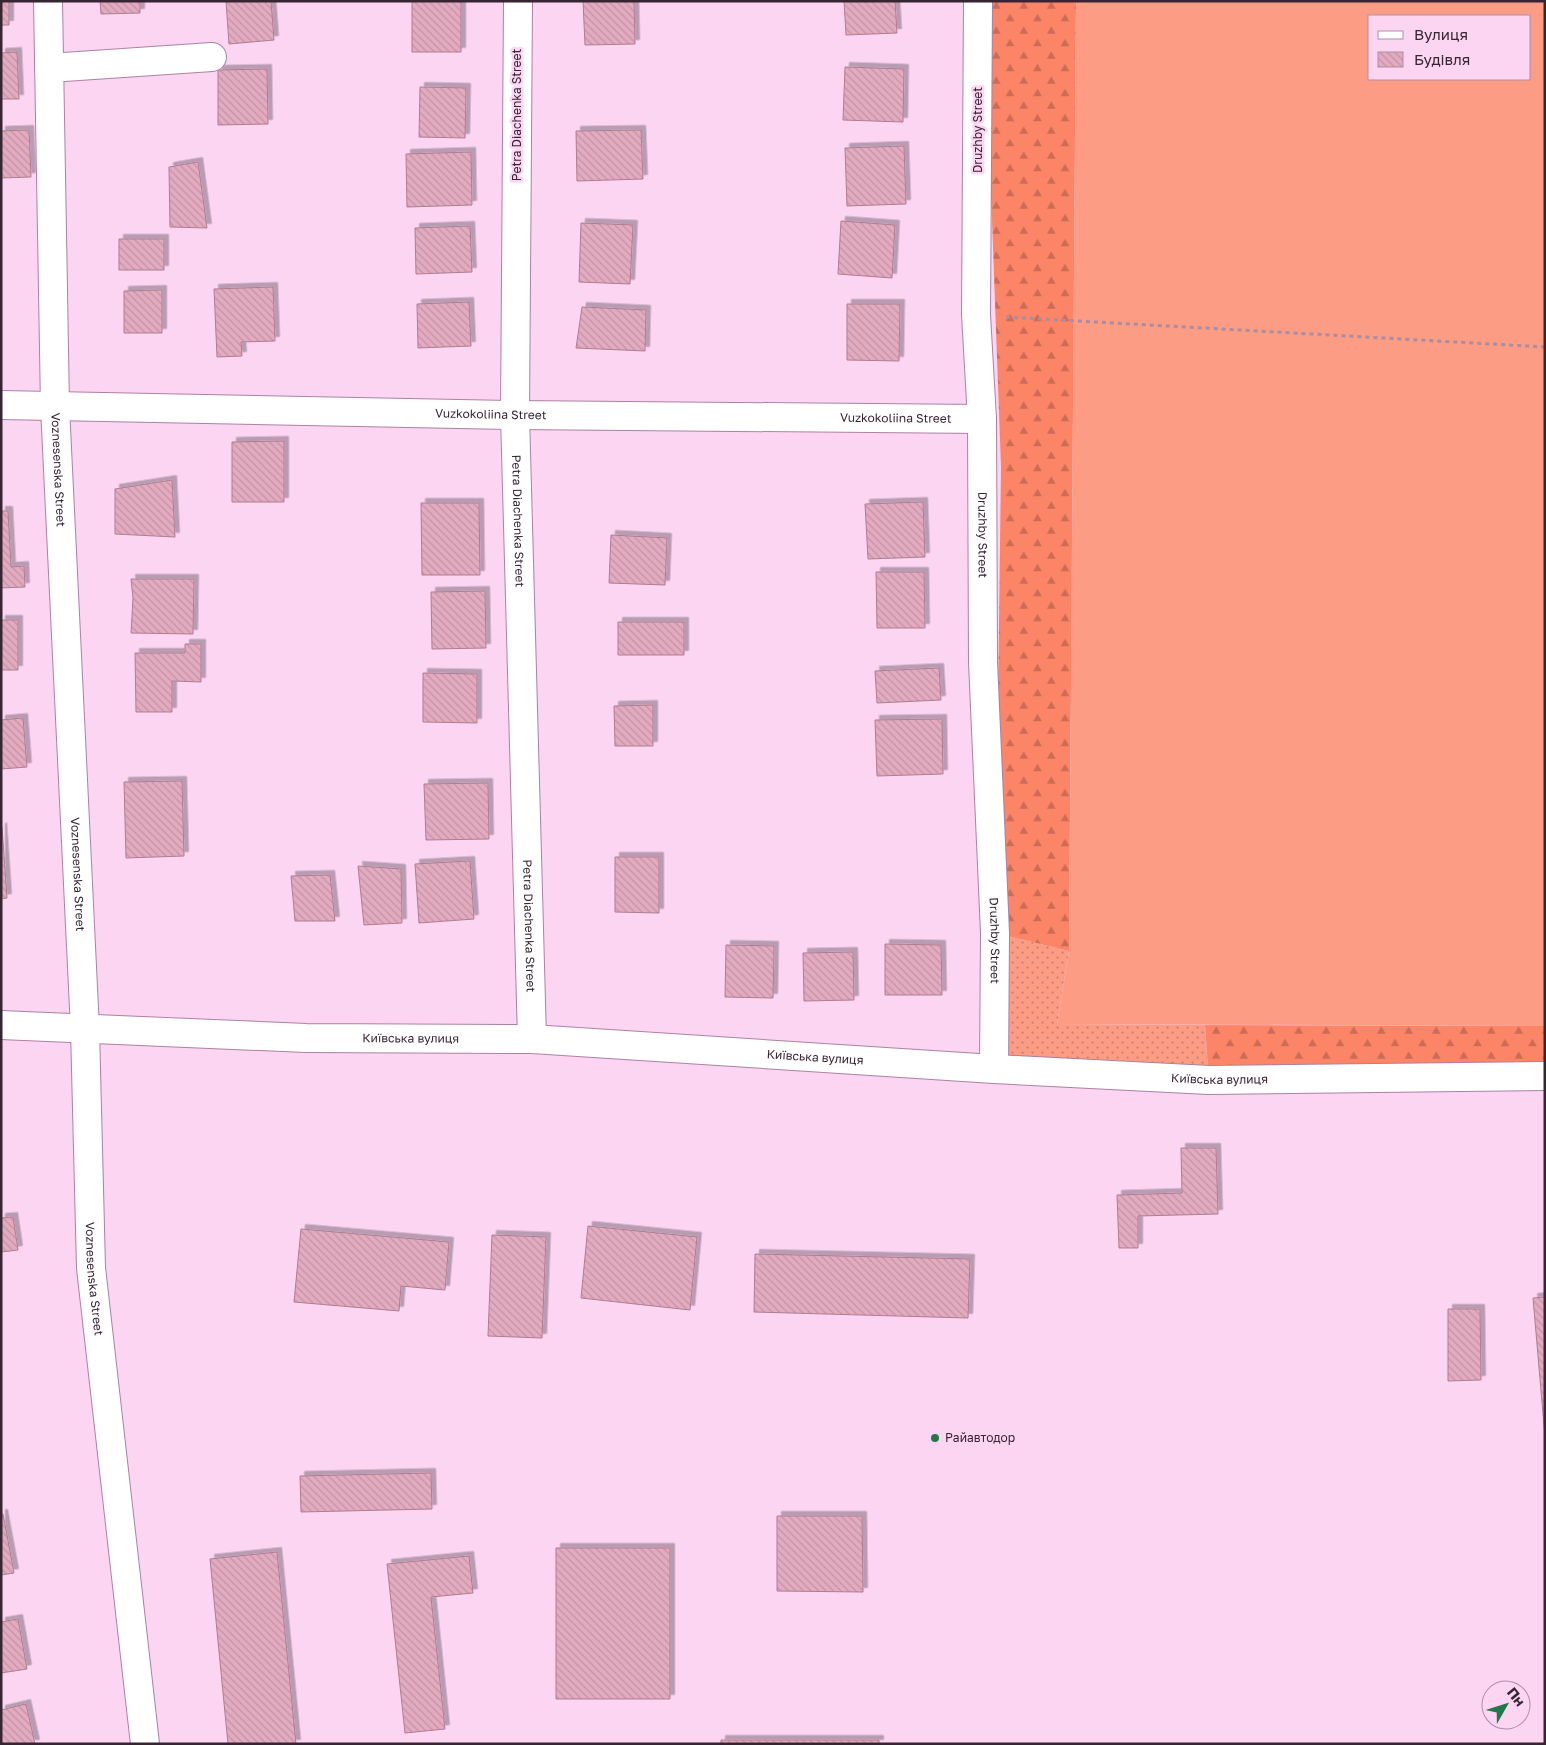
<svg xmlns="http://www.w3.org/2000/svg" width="1546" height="1745" font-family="'Golos Text',sans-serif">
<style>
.grass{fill:url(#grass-dots)}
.forest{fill:url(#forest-firs)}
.garden{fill:#fc9c85;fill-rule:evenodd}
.building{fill:url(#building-back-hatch);stroke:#b07c90;filter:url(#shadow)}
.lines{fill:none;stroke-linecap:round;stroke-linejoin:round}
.minor-casing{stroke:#ad81a3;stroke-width:30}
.major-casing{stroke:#ad81a3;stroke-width:30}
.path{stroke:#aa8ca3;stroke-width:3;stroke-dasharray:4 4;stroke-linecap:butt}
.minor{stroke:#fff;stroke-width:28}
.major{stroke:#fff;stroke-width:28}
.poi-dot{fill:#247748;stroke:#fbd5f2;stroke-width:2}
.labels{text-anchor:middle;stroke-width:5;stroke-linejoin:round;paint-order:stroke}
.street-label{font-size:12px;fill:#372533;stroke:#fbd5f2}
.poi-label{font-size:12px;fill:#372533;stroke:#fbd5f2;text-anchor:start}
</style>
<defs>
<pattern id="grass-dots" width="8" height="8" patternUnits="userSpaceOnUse" patternTransform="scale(1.25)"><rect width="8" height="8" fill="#fc9c85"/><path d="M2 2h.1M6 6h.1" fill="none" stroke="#cd7f6d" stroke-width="1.8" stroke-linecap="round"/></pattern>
<pattern id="forest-firs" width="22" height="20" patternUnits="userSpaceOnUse" patternTransform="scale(1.25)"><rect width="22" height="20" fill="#fc8467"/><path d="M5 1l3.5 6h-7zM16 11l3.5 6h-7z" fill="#cd6c55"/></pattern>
<pattern id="building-back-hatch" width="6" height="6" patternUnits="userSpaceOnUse" patternTransform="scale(1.25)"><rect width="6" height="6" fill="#e3abc0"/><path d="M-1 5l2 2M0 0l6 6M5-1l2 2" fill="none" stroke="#c393a5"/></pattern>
<filter id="shadow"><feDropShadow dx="4.5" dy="-4.5" stdDeviation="0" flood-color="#0004"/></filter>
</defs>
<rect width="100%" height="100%" fill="#fbd5f2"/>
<!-- grass -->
<path class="grass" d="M 995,933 L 1069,951 L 1057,1024 L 1205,1025 L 1209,1080 L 994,1069 Z"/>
<!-- forest -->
<path class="forest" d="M 984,1 L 1076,1 L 1069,951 L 995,933 L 1001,467 Z
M 1205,1025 L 1545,1026 L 1545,1076 L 1209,1080 Z"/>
<!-- garden -->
<path class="garden" d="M 1076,1 L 1545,1 L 1545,1026 L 1057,1024 L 1069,951 ZM 1370,16 L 1530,16 L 1530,79 L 1370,79 Z"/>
<!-- building -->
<path class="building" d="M 1,1 L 9,1 L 9,25 L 1,25 Z
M 100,1 L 140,1 L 140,13 L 101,14 Z
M 226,1 L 271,1 L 274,40 L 229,44 Z
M 412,1 L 461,1 L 461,52 L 412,52 Z
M 583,1 L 634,1 L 635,44 L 585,45 Z
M 844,1 L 895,1 L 897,33 L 846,35 Z
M 17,52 L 19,99 L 1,99 L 1,53 Z
M 845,67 L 904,69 L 903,122 L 843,120 Z
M 267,69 L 268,124 L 218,125 L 218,70 Z
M 420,87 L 466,88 L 465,138 L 419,137 Z
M 29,130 L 31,177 L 1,178 L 1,131 Z
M 641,130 L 643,179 L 577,181 L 576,131 Z
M 904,146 L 906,204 L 847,206 L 845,148 Z
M 471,152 L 472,205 L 407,207 L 406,154 Z
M 198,162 L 207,228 L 170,227 L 169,167 Z
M 841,221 L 895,225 L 892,278 L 838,274 Z
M 581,223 L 633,225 L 630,284 L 579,282 Z
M 470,226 L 472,272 L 416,274 L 415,228 Z
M 119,239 L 164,239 L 164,270 L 119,270 Z
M 273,287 L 275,341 L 241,342 L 242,356 L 217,357 L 214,289 Z
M 162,290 L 162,333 L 124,333 L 124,291 Z
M 469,302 L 471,346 L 418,348 L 417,304 Z
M 847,304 L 900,304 L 899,361 L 847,360 Z
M 582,307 L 646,310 L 645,351 L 576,348 Z
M 284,441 L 284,502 L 232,502 L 232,442 Z
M 172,480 L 175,537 L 115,534 L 115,489 Z
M 923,502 L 925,557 L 868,559 L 865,504 Z
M 421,503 L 479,503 L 480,575 L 422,575 Z
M 1,511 L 8,511 L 11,567 L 24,566 L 25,587 L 1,588 Z
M 611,535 L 667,538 L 665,585 L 609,583 Z
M 876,572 L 924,572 L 925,628 L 877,628 Z
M 131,579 L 194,579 L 193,634 L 131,633 L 133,598 Z
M 485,591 L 486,648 L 432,649 L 431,592 Z
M 1,620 L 18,620 L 18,670 L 1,670 Z
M 618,622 L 684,622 L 684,655 L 618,655 Z
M 185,644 L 201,644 L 201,682 L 172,681 L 172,712 L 136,712 L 135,653 L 185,653 Z
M 939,668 L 941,700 L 877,703 L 875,671 Z
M 423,673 L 477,674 L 477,723 L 423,722 Z
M 653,705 L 653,746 L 615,746 L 614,706 Z
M 23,718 L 27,767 L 1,769 L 1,720 Z
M 942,719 L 943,774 L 877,776 L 875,720 Z
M 182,781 L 184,856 L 126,858 L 124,782 Z
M 488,783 L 489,839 L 426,840 L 424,784 Z
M 2,827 L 7,898 L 1,899 L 1,828 Z
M 615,857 L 659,857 L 659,913 L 615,912 Z
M 470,861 L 474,919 L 419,923 L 415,864 Z
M 358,866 L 401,869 L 402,923 L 364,925 Z
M 330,875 L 335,921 L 295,921 L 291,876 Z
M 885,944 L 941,945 L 942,995 L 885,995 Z
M 726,945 L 774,946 L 773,998 L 725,997 Z
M 853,952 L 854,1000 L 804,1001 L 803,953 Z
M 1181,1148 L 1216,1148 L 1218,1214 L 1138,1216 L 1138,1248 L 1119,1248 L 1117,1195 L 1182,1193 Z
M 13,1217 L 18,1250 L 1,1252 L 1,1218 Z
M 588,1226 L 697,1237 L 690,1310 L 581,1298 Z
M 301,1229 L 449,1242 L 445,1290 L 401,1286 L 399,1311 L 294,1302 Z
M 492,1235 L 546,1237 L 542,1338 L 488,1336 Z
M 755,1254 L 970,1259 L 968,1318 L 754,1312 Z
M 1545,1297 L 1545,1437 L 1533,1298 Z
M 1448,1309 L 1480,1309 L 1481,1380 L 1448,1381 Z
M 431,1473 L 432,1509 L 301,1512 L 300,1476 Z
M 1,1514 L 3,1514 L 14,1573 L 1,1575 Z
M 777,1516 L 862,1516 L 863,1592 L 777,1591 Z
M 556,1548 L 670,1548 L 670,1699 L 556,1699 Z
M 277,1552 L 296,1744 L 228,1744 L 210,1559 Z
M 469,1556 L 473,1593 L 431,1597 L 445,1729 L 405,1733 L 387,1564 Z
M 18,1619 L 27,1669 L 1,1673 L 1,1622 Z
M 26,1704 L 35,1744 L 1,1744 L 1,1710 Z
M 721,1740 L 879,1740 L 879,1744 L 721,1744 Z"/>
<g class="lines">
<!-- minor casing -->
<g class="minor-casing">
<g id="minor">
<path id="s1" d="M 48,1 L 55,407 L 85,1029"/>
<path id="s2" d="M 518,1 L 515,415 L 532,1039"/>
<path id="s3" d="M 978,1 L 976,315 L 982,419 L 983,662 L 995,933 L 994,1069"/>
<path d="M 49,68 L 212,57"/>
<path id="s4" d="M 1,405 L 515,415 L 982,419"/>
</g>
</g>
<!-- major casing -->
<g class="major-casing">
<g id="major">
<path id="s5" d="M 1,1025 L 306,1038 L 532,1039 L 994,1069 L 1209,1080 L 1545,1076"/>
<path id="s6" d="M 85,1029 L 91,1268 L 145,1744"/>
</g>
</g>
<!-- path -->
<path class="path" d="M 1006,317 L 1545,347"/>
<!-- minor -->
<use href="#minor" class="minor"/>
<!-- major -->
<use href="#major" class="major"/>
</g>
<!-- markers -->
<circle class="poi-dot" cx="935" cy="1438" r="5"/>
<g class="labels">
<!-- street labels -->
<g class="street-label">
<text transform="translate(517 115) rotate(-90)" y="4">Petra Diachenka Street</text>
<text transform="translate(978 130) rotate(-90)" y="4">Druzhby Street</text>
<text dy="4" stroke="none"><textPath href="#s4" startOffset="490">Vuzkokoliina Street</textPath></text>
<text dy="4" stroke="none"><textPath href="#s4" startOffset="895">Vuzkokoliina Street</textPath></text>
<text dy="4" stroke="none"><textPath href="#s1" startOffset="469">Voznesenska Street</textPath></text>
<text dy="4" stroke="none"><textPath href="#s2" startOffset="520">Petra Diachenka Street</textPath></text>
<text dy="4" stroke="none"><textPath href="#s3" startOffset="534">Druzhby Street</textPath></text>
<text dy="4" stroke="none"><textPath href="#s1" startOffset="874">Voznesenska Street</textPath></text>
<text dy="4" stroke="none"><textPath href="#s2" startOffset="925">Petra Diachenka Street</textPath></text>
<text dy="4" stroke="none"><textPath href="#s3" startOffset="940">Druzhby Street</textPath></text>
<text dy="4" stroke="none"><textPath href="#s5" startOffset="410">Київська вулиця</textPath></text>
<text dy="4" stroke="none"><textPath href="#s5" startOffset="815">Київська вулиця</textPath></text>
<text dy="4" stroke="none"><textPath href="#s5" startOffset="1220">Київська вулиця</textPath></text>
<text dy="4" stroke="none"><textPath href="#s6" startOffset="250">Voznesenska Street</textPath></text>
</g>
<!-- poi labels -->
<g class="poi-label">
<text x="945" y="1442">Райавтодор</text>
</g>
</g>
<!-- border -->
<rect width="1546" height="1745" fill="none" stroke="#372533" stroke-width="5"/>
<!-- legend -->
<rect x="1368" y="15" width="162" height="65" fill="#fbd5f2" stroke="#ad8fa6"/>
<rect x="1378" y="31" width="25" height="8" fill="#ffffff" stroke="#ad8fa6"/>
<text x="1414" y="40" font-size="15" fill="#372533">Вулиця</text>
<rect x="1378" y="52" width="25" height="15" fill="url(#building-back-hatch)" stroke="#ad8fa6"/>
<text x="1414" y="65" font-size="15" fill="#372533">Будівля</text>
<!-- north arrow -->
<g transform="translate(1506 1705) rotate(51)"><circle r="24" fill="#fbd5f2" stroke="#ad8fa6"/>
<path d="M0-4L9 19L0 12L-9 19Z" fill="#247748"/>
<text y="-8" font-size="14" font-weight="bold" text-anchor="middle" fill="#372533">Пн</text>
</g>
</svg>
